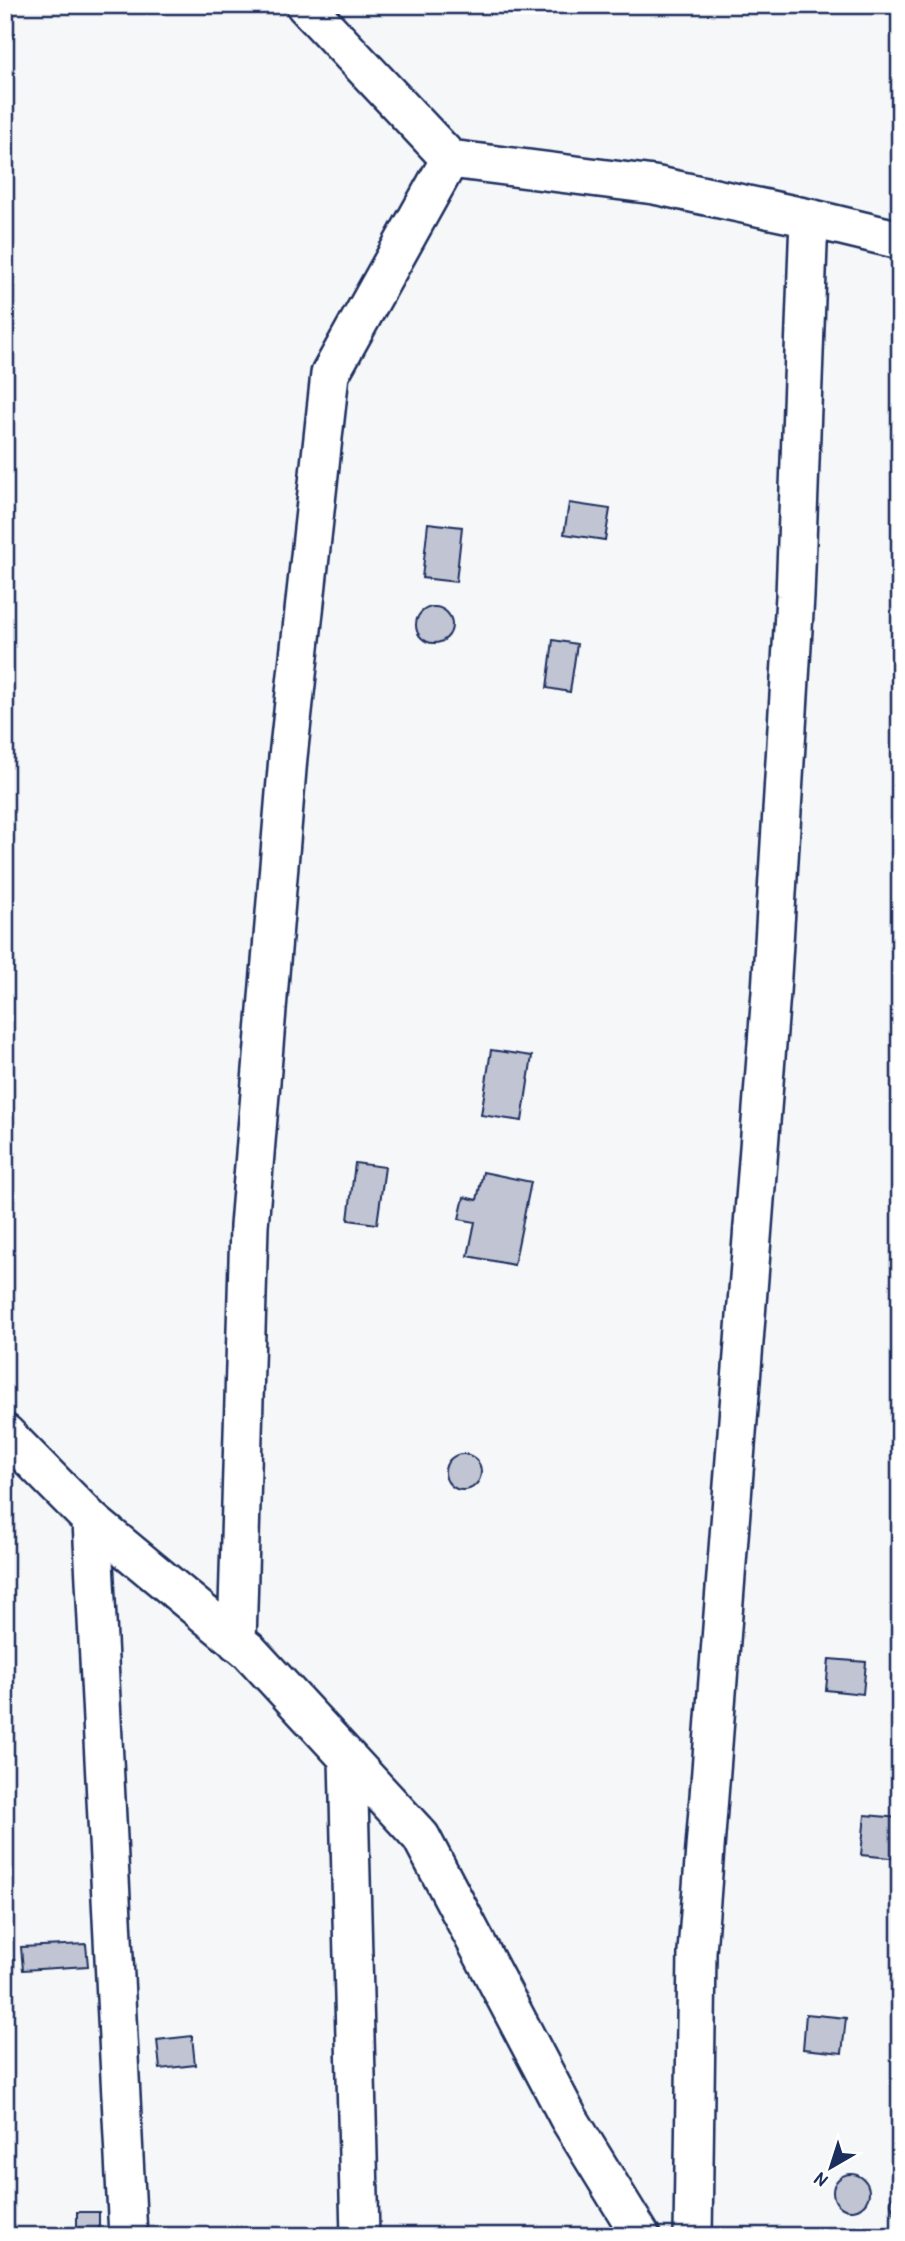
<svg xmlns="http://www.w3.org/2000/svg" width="905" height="2241" font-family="'Patrick Hand',sans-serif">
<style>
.building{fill:#c0c4d3;stroke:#1b2f5e;stroke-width:2}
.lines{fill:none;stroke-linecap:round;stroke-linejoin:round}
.minor-casing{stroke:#1b2f5e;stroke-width:42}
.minor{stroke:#fff;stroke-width:37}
</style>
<rect width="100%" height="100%" fill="#f6f7f9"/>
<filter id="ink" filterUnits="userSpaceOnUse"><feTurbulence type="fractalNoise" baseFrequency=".0143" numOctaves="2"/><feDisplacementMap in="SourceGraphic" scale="14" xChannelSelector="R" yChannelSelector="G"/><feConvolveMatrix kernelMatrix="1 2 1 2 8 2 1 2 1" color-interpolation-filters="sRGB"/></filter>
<g filter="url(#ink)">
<!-- building -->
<path class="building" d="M 569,503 L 610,509 L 605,540 L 564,534 Z
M 428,523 L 462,527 L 456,582 L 422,578 Z
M416 625a18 18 0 1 1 36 0a18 18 0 1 1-36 0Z
M 553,640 L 577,644 L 570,692 L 547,688 Z
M 491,1050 L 532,1056 L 522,1121 L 481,1115 Z
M 355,1163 L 385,1167 L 377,1224 L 348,1220 Z
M 483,1172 L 531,1182 L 514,1265 L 468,1256 L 475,1222 L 459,1219 L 464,1197 L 477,1200 Z
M445 1472a18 18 0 1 1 36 0a18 18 0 1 1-36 0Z
M 829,1659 L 866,1662 L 863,1694 L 826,1690 Z
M 900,1774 L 900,1801 L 894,1794 L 893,1788 L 894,1783 Z
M 865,1815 L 900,1818 L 900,1859 L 861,1855 Z
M 86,1944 L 88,1966 L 23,1970 L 21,1947 Z
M 5,1960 L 14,1960 L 13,1986 L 5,1986 Z
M 806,2014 L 846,2018 L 842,2053 L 803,2049 Z
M 192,2036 L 195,2065 L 160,2069 L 157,2040 Z
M833 2192a18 18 0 1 1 36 0a18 18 0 1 1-36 0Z
M 5,2177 L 8,2177 L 6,2236 L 5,2236 Z
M 900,2187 L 900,2218 L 895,2215 L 891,2204 L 893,2193 Z
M 77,2212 L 99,2212 L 99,2232 L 77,2232 Z"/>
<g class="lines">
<!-- minor casing -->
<g class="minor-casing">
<path id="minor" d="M 305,5 L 450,159 L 654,185 L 809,218 L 795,596 L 771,992 L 697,1952 L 693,2236
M 809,218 L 900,240
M 5,1433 L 92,1521 L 249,1651 L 421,1837 L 568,2117 L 641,2236
M 92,1521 L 128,2236
M 237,1642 L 249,1226 L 288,757 L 330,374 L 450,159
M 348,1758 L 360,2236"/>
</g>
<!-- minor -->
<use href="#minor" class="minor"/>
</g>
</g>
<!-- margin -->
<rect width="905" height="2241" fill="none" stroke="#fff" stroke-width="28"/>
<rect x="14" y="14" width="877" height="2213" fill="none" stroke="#1b2f5e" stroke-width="2.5" filter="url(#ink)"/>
<!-- north arrow -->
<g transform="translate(831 2167) rotate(219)" stroke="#ffffff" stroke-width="5" paint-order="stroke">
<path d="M0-5L12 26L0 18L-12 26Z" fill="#1b2f5e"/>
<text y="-10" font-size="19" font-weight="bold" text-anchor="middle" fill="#1b2f5e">N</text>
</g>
</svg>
